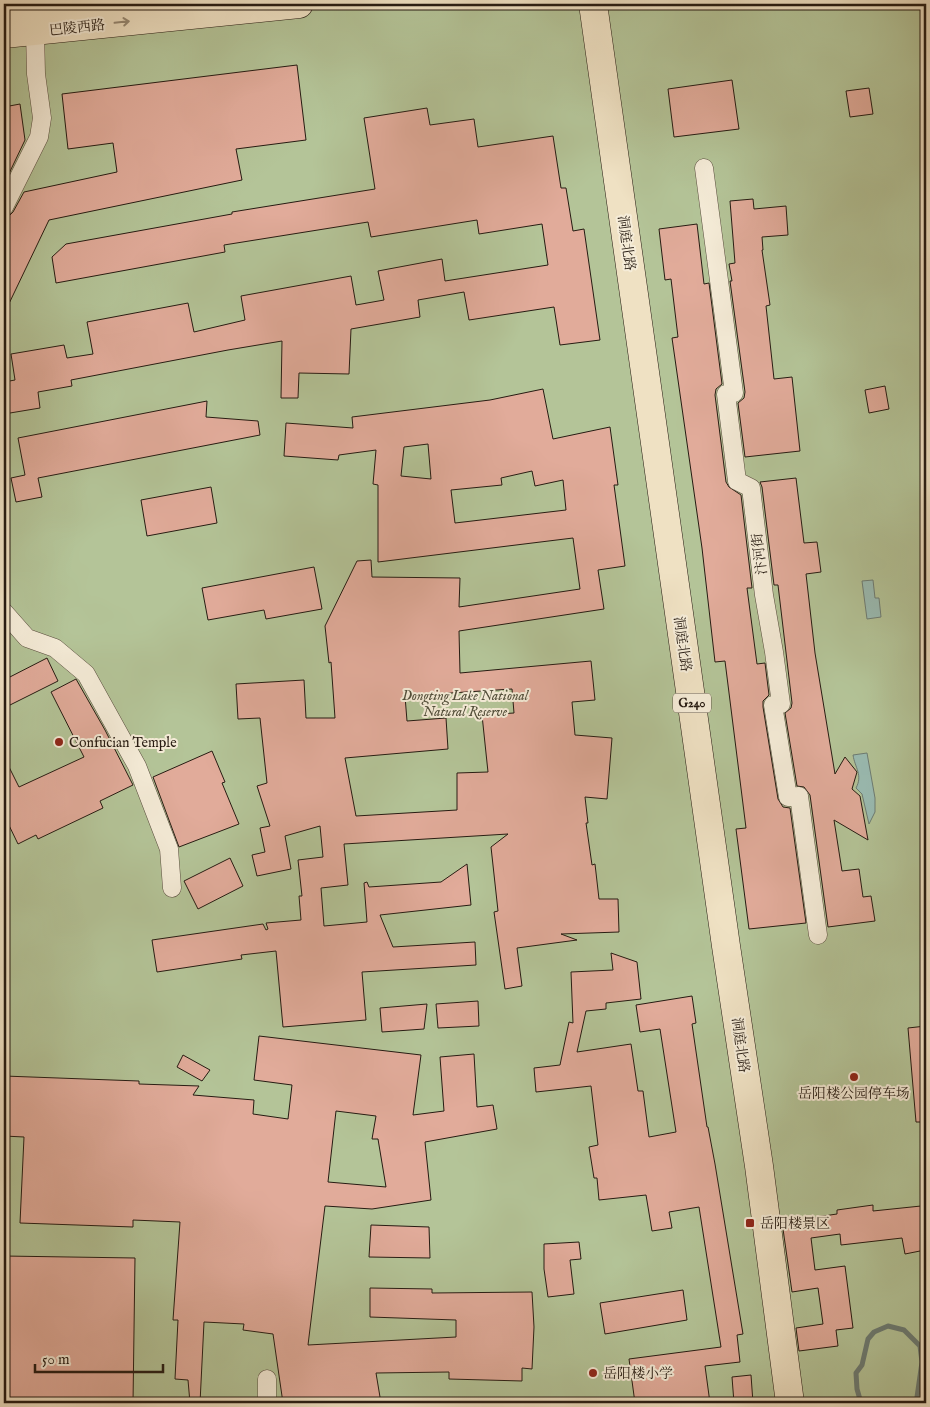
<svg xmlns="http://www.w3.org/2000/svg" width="930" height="1407" font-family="'IM FELL English','Noto Serif SC',serif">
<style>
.green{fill:#b4c498;stroke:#6d7055}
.water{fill:#9abdb5;stroke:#6c7c74}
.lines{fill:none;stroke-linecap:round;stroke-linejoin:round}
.stream{stroke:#6c7c74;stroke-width:5}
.building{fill:#e1ab9a;stroke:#261b12;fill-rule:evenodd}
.street-casing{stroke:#584c3e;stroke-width:19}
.primary-casing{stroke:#261b12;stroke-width:29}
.street{stroke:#f5ecd8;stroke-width:18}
.primary{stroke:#efe1c3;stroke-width:28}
.oneway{stroke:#958873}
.poi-dot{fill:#8f2418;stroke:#f5ecd8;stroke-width:2}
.labels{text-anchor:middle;stroke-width:4;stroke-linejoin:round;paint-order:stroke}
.shield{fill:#f5ecd8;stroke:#645a4d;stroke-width:1}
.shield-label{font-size:12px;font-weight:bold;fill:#261b12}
.street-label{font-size:14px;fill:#261b12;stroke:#f5ecd8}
.park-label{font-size:14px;font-style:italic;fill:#514e3a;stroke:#f5ecd8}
.poi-label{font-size:14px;fill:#261b12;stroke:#f5ecd8;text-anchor:start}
</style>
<rect width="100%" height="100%" fill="#efe1c3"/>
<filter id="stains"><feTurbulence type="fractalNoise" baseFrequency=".004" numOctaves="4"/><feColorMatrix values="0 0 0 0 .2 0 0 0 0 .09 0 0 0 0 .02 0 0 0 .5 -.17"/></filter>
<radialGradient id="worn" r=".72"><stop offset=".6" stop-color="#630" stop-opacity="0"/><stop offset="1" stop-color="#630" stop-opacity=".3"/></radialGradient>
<!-- green -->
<path class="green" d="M 4,4 L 926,4 L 926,1403 L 4,1403 Z"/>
<!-- water -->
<path class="water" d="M 873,580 L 875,598 L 879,598 L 881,617 L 867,619 L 862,581 Z
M 867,753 L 875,798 L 875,812 L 869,824 L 862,794 L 856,788 C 863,775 855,768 853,755 Z"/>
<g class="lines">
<!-- stream -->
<path class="stream" d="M 861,1403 L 857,1389 L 856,1373 L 862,1365 L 868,1339 L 874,1332 L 888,1326 L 904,1330 L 920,1346 L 922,1362 L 917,1397 L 919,1403"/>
</g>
<!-- building -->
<path class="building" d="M 297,65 L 306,140 L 236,149 L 242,180 L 49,220 L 4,314 L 4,217 L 9,216 L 13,212 L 24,192 L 117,172 L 113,143 L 68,149 L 62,94 Z
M 732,80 L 739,129 L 674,137 L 668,89 Z
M 869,88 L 873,114 L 850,117 L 846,91 Z
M 20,104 L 25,140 L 4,184 L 4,107 Z
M 427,108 L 430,125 L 474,119 L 478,147 L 553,136 L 561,188 L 566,188 L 573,231 L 584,229 L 600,340 L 560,345 L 554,307 L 469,320 L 464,292 L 418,300 L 420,317 L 351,329 L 349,374 L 299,373 L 298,398 L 281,398 L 282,341 L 228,350 L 71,380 L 72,386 L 38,392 L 40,408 L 4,414 L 4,382 L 15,380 L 11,354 L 64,345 L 67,358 L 93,354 L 87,322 L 188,303 L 194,332 L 245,320 L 241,296 L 351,276 L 356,305 L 384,300 L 378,271 L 442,259 L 445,281 L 548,265 L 542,224 L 479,234 L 477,220 L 371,237 L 368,222 L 224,245 L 225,252 L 56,283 L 52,257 L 66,244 L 232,214 L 232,212 L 375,189 L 364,118 Z
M 753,199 L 754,209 L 786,206 L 788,235 L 762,237 L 763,250 L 762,250 L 770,305 L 766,306 L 774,379 L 792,377 L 800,451 L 745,457 L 738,403 L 744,398 L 745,392 L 730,281 L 732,281 L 729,264 L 735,263 L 730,201 Z
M 697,224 L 704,284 L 709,283 L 722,384 L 716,389 L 715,395 L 726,482 L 729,487 L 741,495 L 752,588 L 747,588 L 757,664 L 765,663 L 769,695 L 763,701 L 763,707 L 778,799 L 783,807 L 790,808 L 806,923 L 749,929 L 736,829 L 746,828 L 725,661 L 715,662 L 702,548 L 672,338 L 678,337 L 671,279 L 665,280 L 659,229 Z
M 885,386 L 889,409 L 869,413 L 865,390 Z
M 543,389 L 553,439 L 610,427 L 618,485 L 614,485 L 625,566 L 598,570 L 604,609 L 459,631 L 460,673 L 591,661 L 595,700 L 572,702 L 575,735 L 612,738 L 607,799 L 585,797 L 588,823 L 586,823 L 592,865 L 595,864 L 599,899 L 618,899 L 619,932 L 561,934 L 577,940 L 517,948 L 522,986 L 505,989 L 494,912 L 498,911 L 491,847 L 508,834 L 344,844 L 348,885 L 321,888 L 324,926 L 367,922 L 364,883 L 367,882 L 369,887 L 441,882 L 467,864 L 471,905 L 380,915 L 393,947 L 475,942 L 476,965 L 362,972 L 366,1020 L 283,1027 L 276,951 L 241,955 L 242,959 L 157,972 L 152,940 L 263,924 L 266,930 L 268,929 L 266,923 L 301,920 L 299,896 L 302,896 L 298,860 L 323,857 L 320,826 L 285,836 L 291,869 L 257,876 L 252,855 L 265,852 L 260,828 L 270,826 L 257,786 L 267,783 L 260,718 L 238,719 L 236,684 L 304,680 L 306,718 L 335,718 L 331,662 L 329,663 L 325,626 L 357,561 L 371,560 L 372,577 L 460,578 L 459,607 L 580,589 L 573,538 L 378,562 L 378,485 L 373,484 L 376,450 L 339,455 L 338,460 L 284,456 L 286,423 L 353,428 L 352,417 L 490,400 ZM 428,444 L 431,479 L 401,476 L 404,447 ZM 532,471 L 535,486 L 563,480 L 566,510 L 455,523 L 451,490 L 502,485 L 501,478 ZM 512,689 L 514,713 L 482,715 L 488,772 L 457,773 L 457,810 L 356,816 L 345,758 L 448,749 L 446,718 L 407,721 L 405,696 Z
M 207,401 L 206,417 L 258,421 L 260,435 L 38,478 L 42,497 L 16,502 L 11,478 L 25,475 L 18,438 Z
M 796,478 L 804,543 L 817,542 L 821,572 L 806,574 L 815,653 L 835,774 L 845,757 L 857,772 L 852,789 L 860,796 L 868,840 L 834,820 L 842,871 L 859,869 L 863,897 L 871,896 L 875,921 L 828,927 L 810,795 L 804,787 L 797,786 L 785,713 L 791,708 L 792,703 L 778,585 L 774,585 L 762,487 L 760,482 Z
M 211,487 L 217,523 L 147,536 L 141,500 Z
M 314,567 L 322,609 L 266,619 L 264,610 L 208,620 L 202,588 Z
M 47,658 L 58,681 L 4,708 L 4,680 Z
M 76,679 L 105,730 L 133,785 L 100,801 L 103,808 L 38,839 L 36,835 L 18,844 L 4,815 L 4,757 L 19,787 L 84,757 L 51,692 Z
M 212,751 L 225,782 L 222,783 L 239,824 L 179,847 L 153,777 Z
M 230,858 L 243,886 L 198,909 L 184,881 Z
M 611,953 L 637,962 L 641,999 L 606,1003 L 606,1009 L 586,1011 L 577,1052 L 631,1044 L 638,1091 L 643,1091 L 649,1137 L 676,1132 L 660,1029 L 640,1032 L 636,1005 L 692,996 L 696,1023 L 692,1024 L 707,1127 L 708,1127 L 715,1164 L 743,1334 L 737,1335 L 740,1362 L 705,1366 L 710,1403 L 635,1403 L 629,1359 L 721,1347 L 699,1207 L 669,1212 L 672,1228 L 652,1231 L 646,1195 L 599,1200 L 597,1178 L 594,1178 L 589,1147 L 598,1145 L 591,1086 L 536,1092 L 534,1068 L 560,1065 L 569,1022 L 573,1023 L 571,972 L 613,970 Z
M 478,1001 L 479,1026 L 438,1028 L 436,1004 Z
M 427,1004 L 424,1029 L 382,1032 L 380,1008 Z
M 926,1026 L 926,1122 L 916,1122 L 908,1028 Z
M 259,1036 L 421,1055 L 413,1115 L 444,1111 L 440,1057 L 474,1054 L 477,1107 L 493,1105 L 497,1129 L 425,1142 L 431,1200 L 372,1209 L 325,1206 L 308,1345 L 456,1337 L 456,1320 L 370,1317 L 370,1288 L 432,1289 L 432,1293 L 532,1292 L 534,1327 L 532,1369 L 522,1368 L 522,1381 L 449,1379 L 449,1372 L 376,1373 L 381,1403 L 283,1403 L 273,1334 L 243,1330 L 244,1324 L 204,1322 L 200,1403 L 190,1403 L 188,1380 L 175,1379 L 178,1320 L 173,1320 L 180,1222 L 133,1220 L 133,1227 L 20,1223 L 24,1137 L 4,1136 L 4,1076 L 139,1081 L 139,1084 L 199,1086 L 193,1095 L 254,1100 L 253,1114 L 288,1119 L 292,1085 L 254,1080 ZM 336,1111 L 376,1116 L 372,1139 L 378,1139 L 386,1187 L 328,1182 Z
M 183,1055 L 210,1070 L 202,1081 L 177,1067 Z
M 873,1205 L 873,1211 L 921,1206 L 921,1223 L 925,1250 L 905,1254 L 902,1238 L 841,1245 L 840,1234 L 811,1238 L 815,1270 L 845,1266 L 853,1328 L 836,1330 L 838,1346 L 799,1351 L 796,1328 L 823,1324 L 818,1288 L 792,1292 L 782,1222 L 837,1214 L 837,1210 Z
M 371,1225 L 429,1227 L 430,1258 L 369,1257 Z
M 579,1242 L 581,1259 L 570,1260 L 574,1294 L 548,1297 L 544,1269 L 544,1244 Z
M 4,1256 L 135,1258 L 133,1403 L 4,1403 L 6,1282 L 4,1282 Z
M 683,1290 L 687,1320 L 605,1334 L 600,1303 Z
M 751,1375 L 753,1403 L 734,1403 L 732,1377 Z"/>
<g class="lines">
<!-- street casing -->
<g class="street-casing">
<path id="street" d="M 704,168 L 734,393 L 726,394 L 737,481 L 751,488 L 764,595 L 774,652 L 781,704 L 773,705 L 788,797 L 799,796 L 818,935
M 4,207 L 39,137 L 42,118 L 36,74 L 35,31
M 4,612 L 27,638 L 55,648 L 86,674 L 137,766 L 169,849 L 172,888
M 267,1379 L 267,1403"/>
</g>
<!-- primary casing -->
<g class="primary-casing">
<path id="primary" d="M 593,4 L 726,946 L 759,1166 L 790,1403
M 4,12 L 98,4
M 4,34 L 299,4"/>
</g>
<!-- street -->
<use href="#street" class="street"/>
<!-- primary -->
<use href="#primary" class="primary"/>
</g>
<!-- one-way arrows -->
<defs><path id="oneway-shaft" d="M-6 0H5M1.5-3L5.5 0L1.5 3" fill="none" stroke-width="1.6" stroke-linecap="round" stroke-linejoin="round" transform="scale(1.25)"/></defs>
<use class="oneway" href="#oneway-shaft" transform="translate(122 22) rotate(-6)"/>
<!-- markers -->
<g class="poi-dot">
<circle cx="59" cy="742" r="5"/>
<circle cx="854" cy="1077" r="5"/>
<rect x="745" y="1218" width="10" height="10" rx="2.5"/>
<circle cx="593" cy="1373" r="5"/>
</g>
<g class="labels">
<!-- shield labels -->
<rect class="shield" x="673" y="693.5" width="38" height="19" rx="4"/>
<g class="shield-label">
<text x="692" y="707">G240</text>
</g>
<!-- street labels -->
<g class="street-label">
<text transform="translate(77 27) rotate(-6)" y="5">巴陵西路</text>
<text transform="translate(627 243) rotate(82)" y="5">洞庭北路</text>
<text transform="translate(759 554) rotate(-97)" y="5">汴河街</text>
<text transform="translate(683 644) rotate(82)" y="5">洞庭北路</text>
<text transform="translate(741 1045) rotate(82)" y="5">洞庭北路</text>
</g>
<!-- park labels -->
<g class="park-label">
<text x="465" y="700">Dongting Lake National<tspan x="465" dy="16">Natural Reserve</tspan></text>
</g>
<!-- poi labels -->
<g class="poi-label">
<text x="69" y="747">Confucian Temple</text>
<text x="854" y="1098" text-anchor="middle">岳阳楼公园停车场</text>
<text x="760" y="1228">岳阳楼景区</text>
<text x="603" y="1378">岳阳楼小学</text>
</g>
</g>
<!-- margin -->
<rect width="930" height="1407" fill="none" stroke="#efe1c3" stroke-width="20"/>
<rect x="5" y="5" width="920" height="1397" fill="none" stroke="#261b12" stroke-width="2.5"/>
<rect x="10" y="10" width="910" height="1387" fill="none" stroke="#261b12"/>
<!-- scale -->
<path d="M35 1364v8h128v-8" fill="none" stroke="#261b12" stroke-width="2.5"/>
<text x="42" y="1364" font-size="15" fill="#261b12" stroke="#f5ecd8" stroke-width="4" paint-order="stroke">50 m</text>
<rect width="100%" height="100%" filter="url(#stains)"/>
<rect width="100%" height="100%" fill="url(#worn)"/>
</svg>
